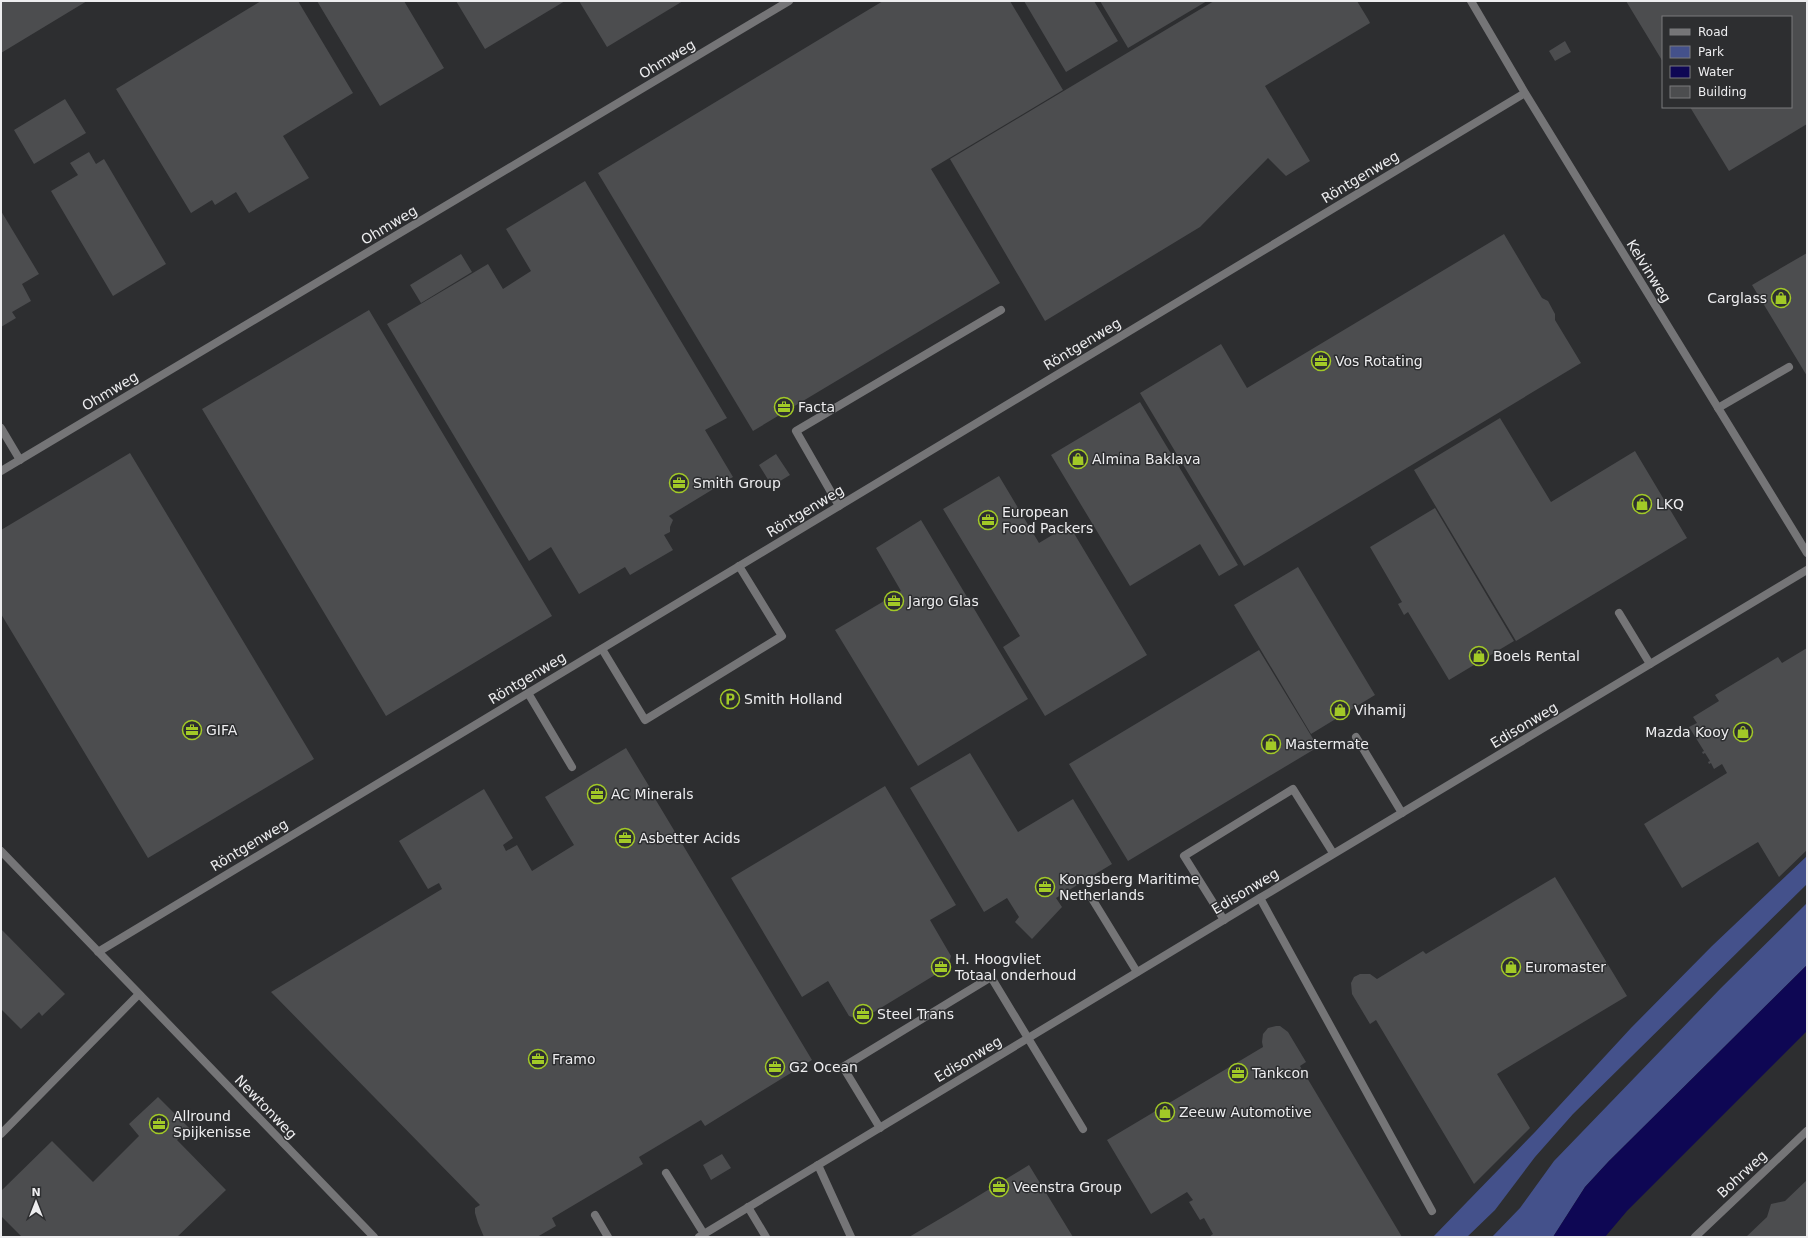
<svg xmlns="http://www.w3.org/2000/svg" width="1808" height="1238" font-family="'DejaVu Sans',sans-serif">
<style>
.green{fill:#44518b}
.water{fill:#0e0754}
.building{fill:#4c4d4f}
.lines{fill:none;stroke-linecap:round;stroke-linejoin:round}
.service{stroke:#757577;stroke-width:8}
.minor{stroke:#757577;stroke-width:8}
.labels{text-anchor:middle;stroke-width:3;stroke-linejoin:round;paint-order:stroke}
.street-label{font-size:14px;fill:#ededef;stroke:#2d2e30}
.poi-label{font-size:14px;fill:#ededef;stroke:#2d2e30;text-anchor:start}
</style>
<rect width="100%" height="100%" fill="#2d2e30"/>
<!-- green -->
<path class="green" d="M 1807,856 L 1807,884 L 1573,1114 L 1535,1157 L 1495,1210 L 1467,1237 L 1433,1237 L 1535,1132 L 1631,1028 L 1712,946 Z
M 1807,903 L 1807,965 L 1609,1161 L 1585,1187 L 1553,1237 L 1492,1237 L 1520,1208 L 1554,1161 L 1721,988 Z"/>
<!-- water -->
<path class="water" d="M 1807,965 L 1807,1031 L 1627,1211 L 1605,1237 L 1553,1237 L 1585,1187 L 1609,1161 Z"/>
<!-- building -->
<path class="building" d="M 1,1 L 87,1 L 1,53 Z
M 261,1 L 298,1 L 353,93 L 283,136 L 309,178 L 249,213 L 236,192 L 215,205 L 212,200 L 191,213 L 116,89 Z
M 317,1 L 404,1 L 444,68 L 380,106 Z
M 456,1 L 565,1 L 485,49 Z
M 579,1 L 683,1 L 607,47 Z
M 883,1 L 1010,1 L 1063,90 L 931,169 L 1000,283 L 753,431 L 598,173 Z
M 1024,1 L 1094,1 L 1118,41 L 1066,72 Z
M 1100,1 L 1207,1 L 1128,48 Z
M 1214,1 L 1357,1 L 1368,19 L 1370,23 L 1265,86 L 1310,161 L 1286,176 L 1268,158 L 1200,227 L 1045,321 L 950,159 Z
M 1626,1 L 1807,1 L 1807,124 L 1729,171 L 1690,107 L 1791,107 L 1791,17 L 1663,17 L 1663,62 Z
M 1565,41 L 1571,52 L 1555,61 L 1549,51 Z
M 65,99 L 86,133 L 34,164 L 14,130 Z
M 89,152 L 96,164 L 104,159 L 166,264 L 113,296 L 51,191 L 78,175 L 70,163 Z
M 585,181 L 727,418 L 705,430 L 733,477 L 669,516 L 673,520 L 670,527 L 670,532 L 664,535 L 673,550 L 630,575 L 625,567 L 579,594 L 551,547 L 529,561 L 387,324 L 488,264 L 503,289 L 531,271 L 506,229 Z
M 1,211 L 39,274 L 22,284 L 31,301 L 12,312 L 16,318 L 1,327 Z
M 1504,234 L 1542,298 L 1548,301 L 1555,314 L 1555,320 L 1581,363 L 1244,566 L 1140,393 L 1221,344 L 1247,388 Z
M 1807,253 L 1807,376 L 1752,285 Z
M 461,254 L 472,272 L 421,303 L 410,285 Z
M 369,310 L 552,616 L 386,716 L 202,409 Z
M 1140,402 L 1238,565 L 1219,576 L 1200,544 L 1130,586 L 1051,455 Z
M 1500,418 L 1551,502 L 1635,451 L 1687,538 L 1516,641 L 1414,470 Z
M 130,453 L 314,759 L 148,858 L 1,614 L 1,530 Z
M 776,454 L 790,475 L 772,486 L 759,465 Z
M 999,476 L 1039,543 L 1069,525 L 1147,655 L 1045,716 L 1003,647 L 1020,636 L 943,509 Z
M 1435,508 L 1514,641 L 1449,680 L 1408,612 L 1404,615 L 1398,604 L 1402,602 L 1370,547 Z
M 921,520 L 1028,699 L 918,766 L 835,630 L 901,591 L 876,548 Z
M 1298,567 L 1375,695 L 1311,734 L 1234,605 Z
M 1807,648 L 1807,850 L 1779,877 L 1758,842 L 1682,888 L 1644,824 L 1727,773 L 1722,764 L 1714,769 L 1711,763 L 1709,764 L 1708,762 L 1710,761 L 1705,753 L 1703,754 L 1702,752 L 1704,751 L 1689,727 L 1697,723 L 1693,717 L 1719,701 L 1715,695 L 1778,657 L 1782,663 Z
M 1259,650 L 1318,747 L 1128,861 L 1069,764 Z
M 626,748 L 655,796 L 654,797 L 812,1060 L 705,1126 L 701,1120 L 639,1157 L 643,1164 L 552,1218 L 556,1226 L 537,1237 L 484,1237 L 478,1223 L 475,1213 L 475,1208 L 480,1205 L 271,992 L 442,889 L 439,883 L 428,889 L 399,841 L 484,789 L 513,838 L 503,845 L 506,851 L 517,845 L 532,871 L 574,845 L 545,797 Z
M 970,753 L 1018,832 L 1073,799 L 1112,864 L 1056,898 L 1062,907 L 1032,939 L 1015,922 L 1019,917 L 1007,898 L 984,912 L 910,788 Z
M 885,786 L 956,905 L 930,920 L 951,956 L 948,967 L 861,1020 L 849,1016 L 828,981 L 802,997 L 731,878 Z
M 1555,877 L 1627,996 L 1497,1074 L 1530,1128 L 1474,1184 L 1376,1020 L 1370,1024 L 1352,994 L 1351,983 L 1354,977 L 1360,974 L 1370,974 L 1377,979 L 1423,951 L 1426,954 Z
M 1,929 L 65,994 L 42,1016 L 39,1012 L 21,1029 L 1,1009 Z
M 1276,1026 L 1280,1026 L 1288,1032 L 1306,1062 L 1300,1066 L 1402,1237 L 1209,1237 L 1213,1234 L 1204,1218 L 1200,1220 L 1189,1202 L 1193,1200 L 1187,1192 L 1151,1214 L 1107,1140 L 1263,1047 L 1262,1042 L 1263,1034 L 1268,1028 Z
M 158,1097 L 189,1128 L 177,1140 L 226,1190 L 177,1237 L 22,1237 L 1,1216 L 1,1191 L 52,1141 L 93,1182 L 139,1136 L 129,1124 Z
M 722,1154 L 731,1168 L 711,1180 L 703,1165 Z
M 1029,1165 L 1073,1237 L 909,1237 L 955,1210 Z
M 1807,1180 L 1807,1237 L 1746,1237 L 1767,1217 L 1771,1204 L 1785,1201 Z"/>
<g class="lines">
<!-- service -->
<path class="service" d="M 1718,408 L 1789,367
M 1,428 L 20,460
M 839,506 L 796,431 L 1001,310
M 1619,613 L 1650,664
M 602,649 L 645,720 L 782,636 L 739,566
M 528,693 L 572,767
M 1356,737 L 1402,813
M 1091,897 L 1137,972
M 1260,898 L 1432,1211
M 1224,920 L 1184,856 L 1293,789 L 1333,853
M 880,1128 L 843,1067 L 991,977 L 1083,1129
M 818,1165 L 851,1237
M 666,1173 L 704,1234
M 748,1207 L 766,1237
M 595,1215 L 608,1237
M 1695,1237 L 1807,1131"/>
<!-- minor -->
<path class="minor" d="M 1471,1 L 1525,93 L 1807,553
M 1,471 L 789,1
M 1,851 L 374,1237
M 98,952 L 1525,93
M 1,1134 L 139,994
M 699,1237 L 1260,898 L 1807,570"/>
</g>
<!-- icons -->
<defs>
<g id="shop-ring" transform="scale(1)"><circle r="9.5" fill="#2d2e30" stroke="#a2c927" stroke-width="1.5"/><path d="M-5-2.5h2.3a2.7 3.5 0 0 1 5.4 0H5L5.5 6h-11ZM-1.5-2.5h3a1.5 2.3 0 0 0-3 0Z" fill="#a2c927"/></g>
<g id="office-ring" transform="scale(1)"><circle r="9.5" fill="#2d2e30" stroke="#a2c927" stroke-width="1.5"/><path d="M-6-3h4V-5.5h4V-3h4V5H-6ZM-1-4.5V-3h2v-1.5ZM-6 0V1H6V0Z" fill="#a2c927"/></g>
<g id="parking-ring" transform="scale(1)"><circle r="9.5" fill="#2d2e30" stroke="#a2c927" stroke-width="1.5"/><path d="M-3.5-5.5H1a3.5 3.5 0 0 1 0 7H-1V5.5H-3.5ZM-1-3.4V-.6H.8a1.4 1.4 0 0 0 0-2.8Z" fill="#a2c927"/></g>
</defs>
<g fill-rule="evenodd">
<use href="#shop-ring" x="1781" y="298"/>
<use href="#office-ring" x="1321" y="361"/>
<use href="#office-ring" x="784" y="407"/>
<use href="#shop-ring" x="1078" y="459"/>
<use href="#office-ring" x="679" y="483"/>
<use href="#shop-ring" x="1642" y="504"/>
<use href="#office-ring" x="988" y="520"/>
<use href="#office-ring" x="894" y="601"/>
<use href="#shop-ring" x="1479" y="656"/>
<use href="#parking-ring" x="730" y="699"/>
<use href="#shop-ring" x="1340" y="710"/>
<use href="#office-ring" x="192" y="730"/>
<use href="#shop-ring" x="1743" y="732"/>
<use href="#shop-ring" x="1271" y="744"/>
<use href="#office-ring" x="597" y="794"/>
<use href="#office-ring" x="625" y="838"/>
<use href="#office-ring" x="1045" y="887"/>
<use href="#office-ring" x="941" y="967"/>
<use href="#shop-ring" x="1511" y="967"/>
<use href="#office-ring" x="863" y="1014"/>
<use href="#office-ring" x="538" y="1059"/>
<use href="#office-ring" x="775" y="1067"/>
<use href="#office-ring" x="1238" y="1073"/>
<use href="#shop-ring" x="1165" y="1112"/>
<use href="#office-ring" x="159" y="1124"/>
<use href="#office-ring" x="999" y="1187"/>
</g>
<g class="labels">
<!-- street labels -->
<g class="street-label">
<text transform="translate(667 59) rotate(-31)" y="5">Ohmweg</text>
<text transform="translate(1360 177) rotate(-31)" y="5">Röntgenweg</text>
<text transform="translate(389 225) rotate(-31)" y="5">Ohmweg</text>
<text transform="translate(1649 271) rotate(58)" y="5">Kelvinweg</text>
<text transform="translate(1082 344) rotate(-31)" y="5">Röntgenweg</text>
<text transform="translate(110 391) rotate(-31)" y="5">Ohmweg</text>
<text transform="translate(805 511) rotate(-31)" y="5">Röntgenweg</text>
<text transform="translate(527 678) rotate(-31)" y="5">Röntgenweg</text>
<text transform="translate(1524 725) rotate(-31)" y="5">Edisonweg</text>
<text transform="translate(249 845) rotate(-31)" y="5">Röntgenweg</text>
<text transform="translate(1245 891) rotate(-31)" y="5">Edisonweg</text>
<text transform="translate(968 1059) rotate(-31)" y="5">Edisonweg</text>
<text transform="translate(266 1107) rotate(46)" y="5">Newtonweg</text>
<text transform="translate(1742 1174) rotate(-43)" y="5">Bohrweg</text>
</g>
<!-- poi labels -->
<g class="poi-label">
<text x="1767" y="303" text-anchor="end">Carglass</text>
<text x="1335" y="366">Vos Rotating</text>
<text x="798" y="412">Facta</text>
<text x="1092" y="464">Almina Baklava</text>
<text x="693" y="488">Smith Group</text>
<text x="1656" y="509">LKQ</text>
<text x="1002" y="517">European<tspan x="1002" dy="16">Food Packers</tspan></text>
<text x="908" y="606">Jargo Glas</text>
<text x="1493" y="661">Boels Rental</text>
<text x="744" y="704">Smith Holland</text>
<text x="1354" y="715">Vihamij</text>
<text x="206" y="735">GIFA</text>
<text x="1729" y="737" text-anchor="end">Mazda Kooy</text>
<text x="1285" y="749">Mastermate</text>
<text x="611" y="799">AC Minerals</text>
<text x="639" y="843">Asbetter Acids</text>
<text x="1059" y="884">Kongsberg Maritime<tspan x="1059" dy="16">Netherlands</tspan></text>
<text x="955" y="964">H. Hoogvliet<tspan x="955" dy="16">Totaal onderhoud</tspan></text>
<text x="1525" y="972">Euromaster</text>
<text x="877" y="1019">Steel Trans</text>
<text x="552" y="1064">Framo</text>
<text x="789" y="1072">G2 Ocean</text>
<text x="1252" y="1078">Tankcon</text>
<text x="1179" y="1117">Zeeuw Automotive</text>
<text x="173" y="1121">Allround<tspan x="173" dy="16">Spijkenisse</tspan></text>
<text x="1013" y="1192">Veenstra Group</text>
</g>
</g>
<!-- border -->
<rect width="1808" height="1238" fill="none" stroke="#ededef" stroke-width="4"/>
<!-- legend -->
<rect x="1662" y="16" width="130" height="92" fill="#2d2e30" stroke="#7a7a7c"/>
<rect x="1670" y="29" width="20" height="6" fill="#757577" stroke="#7a7a7c"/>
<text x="1698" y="36" font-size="12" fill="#ededef">Road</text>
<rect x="1670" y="46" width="20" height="12" fill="#44518b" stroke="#7a7a7c"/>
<text x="1698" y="56" font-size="12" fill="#ededef">Park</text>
<rect x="1670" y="66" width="20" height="12" fill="#0e0754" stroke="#7a7a7c"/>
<text x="1698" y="76" font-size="12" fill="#ededef">Water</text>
<rect x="1670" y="86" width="20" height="12" fill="#4c4d4f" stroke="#7a7a7c"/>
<text x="1698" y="96" font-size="12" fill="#ededef">Building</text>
<!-- north arrow -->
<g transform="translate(36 1202)" stroke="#2d2e30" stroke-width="3" paint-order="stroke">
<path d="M0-3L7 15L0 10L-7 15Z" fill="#ededef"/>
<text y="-6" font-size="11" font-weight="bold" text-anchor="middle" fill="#ededef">N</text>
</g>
</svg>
